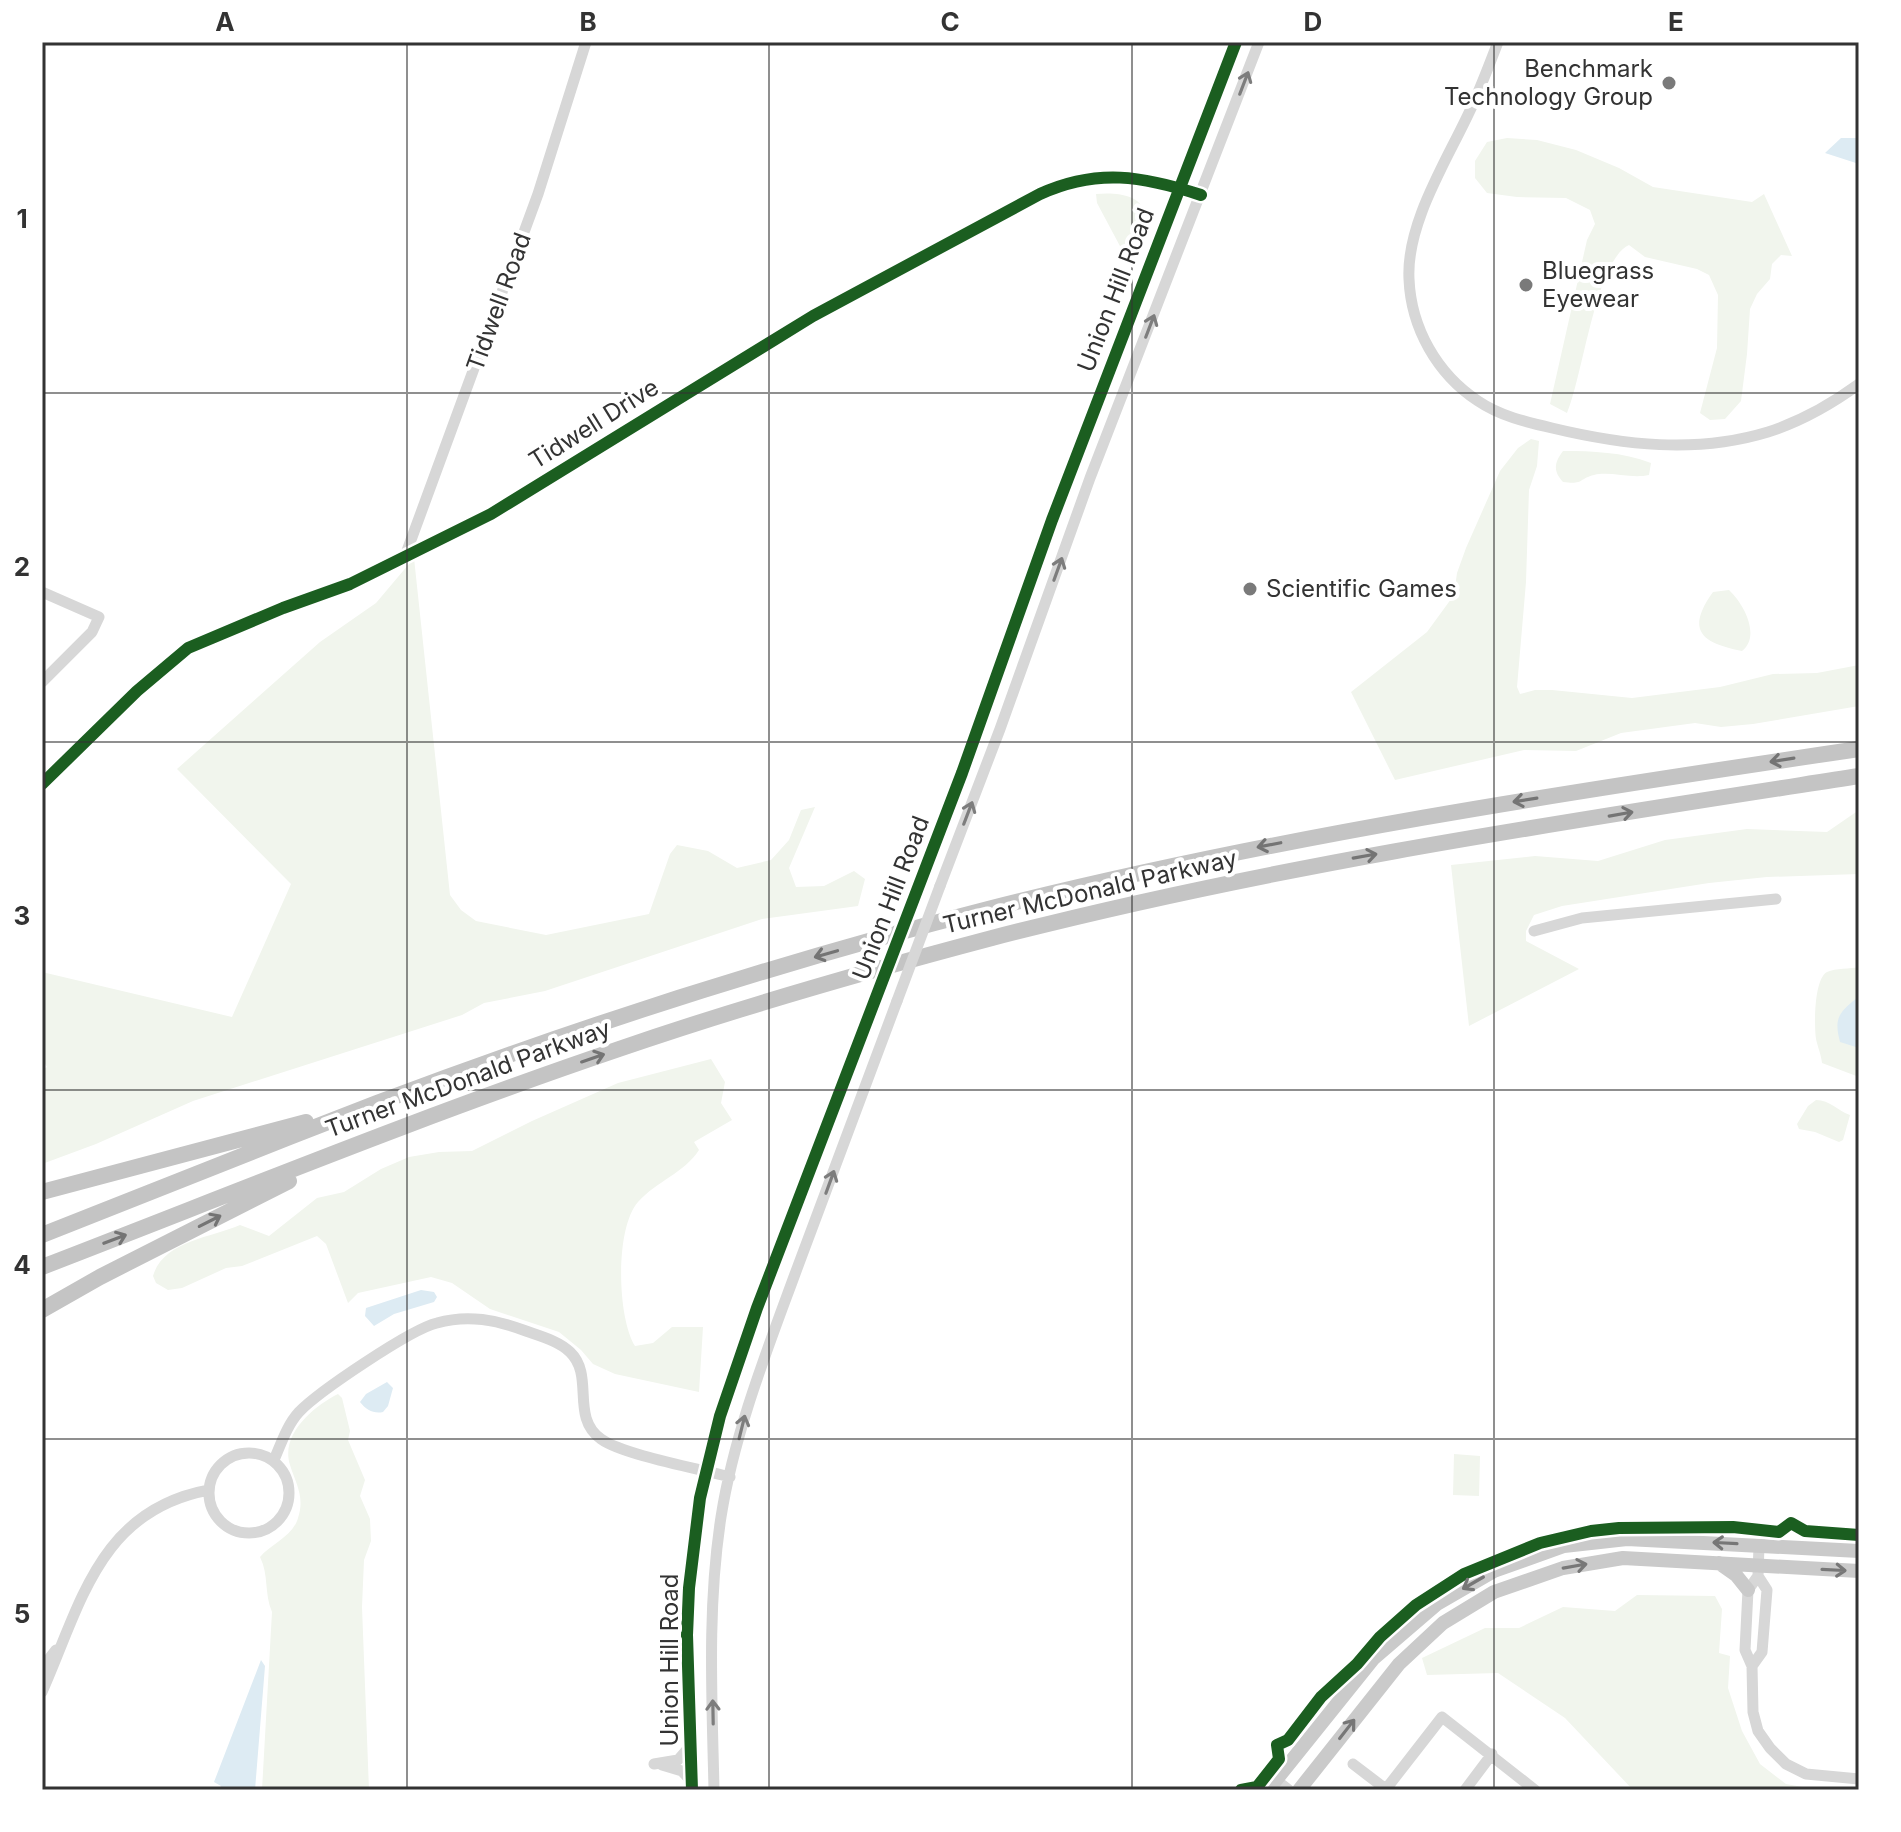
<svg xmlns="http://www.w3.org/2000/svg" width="1901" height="1832" font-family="Inter,sans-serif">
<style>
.green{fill:#f1f5ed}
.water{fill:#ddebf3}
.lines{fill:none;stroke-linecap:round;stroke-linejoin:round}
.minor{stroke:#d7d7d7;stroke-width:11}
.major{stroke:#cacaca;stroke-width:14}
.highway{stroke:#c4c4c4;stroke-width:16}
.minor-bridge{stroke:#d7d7d7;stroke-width:11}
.cycleway-casing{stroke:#fff;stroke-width:17}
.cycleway{stroke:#1b5e20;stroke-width:12}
.oneway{stroke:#7d7d7d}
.oneway2{stroke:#747474}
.oneway3{stroke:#777}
.grid{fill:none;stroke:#333;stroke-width:2;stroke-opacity:0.55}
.poi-dot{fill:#7a7a7a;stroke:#fff;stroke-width:3}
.labels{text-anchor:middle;stroke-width:8;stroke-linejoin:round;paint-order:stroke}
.poi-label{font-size:24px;fill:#333;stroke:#fff;text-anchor:start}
.street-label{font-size:24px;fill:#333;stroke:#fff}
.neatline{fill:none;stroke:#333;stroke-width:3}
.grid-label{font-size:26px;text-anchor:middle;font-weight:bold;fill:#333}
</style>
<rect width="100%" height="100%" fill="#fff"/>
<!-- green -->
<path class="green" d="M 1507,138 L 1537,140 L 1576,150 L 1619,168 L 1653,187 L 1752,202 L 1764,194 L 1792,256 L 1781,255 L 1772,264 L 1770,279 L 1757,294 L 1750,309 L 1747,354 L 1741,401 L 1725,419 L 1710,420 L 1700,413 L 1717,348 L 1718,295 L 1709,275 L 1697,269 L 1645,257 L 1629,245 C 1596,260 1583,376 1567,413 L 1550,404 L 1587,240 L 1595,224 L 1590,210 L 1566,198 L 1517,197 L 1487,193 L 1475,178 L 1475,161 L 1487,142 Z
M 1096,194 C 1115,192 1149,194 1145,222 C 1144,232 1137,244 1133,253 L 1126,253 L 1121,248 L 1097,203 Z
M 1531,439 L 1539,441 L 1537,466 L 1529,490 L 1526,582 L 1517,687 L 1520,694 L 1535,690 L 1552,690 L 1632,698 L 1720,687 L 1773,674 L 1817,673 L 1859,665 L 1859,706 L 1753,724 L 1721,727 L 1695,723 L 1621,733 L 1576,751 L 1524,750 L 1395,780 L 1351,692 L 1427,632 L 1454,595 L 1457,573 L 1466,548 L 1500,471 L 1518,448 Z
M 1563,451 C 1593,451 1622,452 1651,463 L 1649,475 C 1631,479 1610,471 1594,475 C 1578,479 1584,485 1563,482 C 1553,471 1554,463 1563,451 Z
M 414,558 L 450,895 L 461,910 L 476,921 L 546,935 L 649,914 L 670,854 L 677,845 L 708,851 L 737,868 L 771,860 L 789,840 L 801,810 L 815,807 L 789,868 L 796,887 L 824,886 L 854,871 L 865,879 L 858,906 L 762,919 L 545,991 L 484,1003 L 462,1015 L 193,1101 L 96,1144 L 42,1164 L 42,1070 L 47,1067 L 42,1059 L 42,972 L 232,1017 L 291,884 L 177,769 L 320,642 L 376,603 Z
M 1729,590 C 1744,604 1761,636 1742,651 C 1702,643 1685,631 1713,592 Z
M 1859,810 L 1859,874 L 1767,877 L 1709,883 L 1562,906 L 1534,915 L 1526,931 L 1526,941 L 1579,969 L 1469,1026 L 1451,865 L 1535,856 L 1598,861 L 1665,840 L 1747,829 L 1827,832 Z
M 1859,967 L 1859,1077 L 1822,1063 C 1821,1054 1818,1048 1816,1039 C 1814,1025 1814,979 1827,972 C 1836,968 1850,969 1859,967 Z
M 711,1059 L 725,1082 L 721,1103 L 732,1120 L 694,1142 L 699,1150 C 684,1173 657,1181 638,1202 C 615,1228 617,1317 635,1346 L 653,1343 L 672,1327 L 703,1327 L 699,1392 L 615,1374 L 593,1364 L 581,1350 L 559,1332 L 490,1309 L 452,1283 L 431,1277 L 358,1293 L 348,1303 L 326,1244 L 317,1236 L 242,1266 L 226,1268 L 182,1288 L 168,1290 L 156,1283 L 153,1276 C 163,1241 210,1238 240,1225 L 269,1236 L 317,1198 L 344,1192 L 381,1169 L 409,1157 L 439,1152 L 472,1151 L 532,1121 L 618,1083 Z
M 1816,1100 C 1830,1100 1838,1111 1850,1115 L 1843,1140 L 1839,1142 L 1815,1132 L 1799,1129 L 1797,1124 L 1808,1106 Z
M 338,1394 L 342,1398 L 350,1431 L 348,1440 L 365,1480 L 360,1496 L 370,1519 L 371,1541 L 364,1560 L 362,1607 L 369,1790 L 262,1790 L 272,1612 C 264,1593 269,1575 260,1557 C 271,1544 293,1536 298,1518 C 305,1497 296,1484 290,1465 C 280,1434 314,1406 338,1394 Z
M 1454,1454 L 1480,1456 L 1479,1496 L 1453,1495 Z
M 1637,1595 L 1715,1596 L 1722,1609 L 1719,1653 L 1730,1656 L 1728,1688 L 1742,1731 L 1760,1764 L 1786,1784 L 1819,1790 L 1633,1790 L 1565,1718 L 1498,1673 L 1427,1675 L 1422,1658 L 1485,1628 L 1519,1628 L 1563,1607 L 1615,1611 Z"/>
<!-- water -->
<path class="water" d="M 1841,138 L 1859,138 L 1859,164 L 1825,153 Z
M 1857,998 L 1859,999 L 1859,1048 L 1840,1042 C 1834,1019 1838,1013 1857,998 Z
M 421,1290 L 434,1292 L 437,1297 L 434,1302 L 394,1314 L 374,1326 L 365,1316 L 366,1308 Z
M 387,1382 L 393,1388 L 388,1406 L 383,1412 C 374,1414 366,1410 360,1402 L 366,1394 Z
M 261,1660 L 265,1666 L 255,1790 L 219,1790 L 221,1786 L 214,1782 Z"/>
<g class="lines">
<!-- minor -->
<path class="minor" d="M 1498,42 C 1490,63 1482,84 1473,104 C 1450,156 1406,221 1409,279 C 1411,328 1437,374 1478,401 C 1500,416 1526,422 1552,428 C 1623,445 1696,454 1768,432 C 1799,422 1833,403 1859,384
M 404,559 L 538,194 L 586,42
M 42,592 L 99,617 L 92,632 L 42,682
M 42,784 L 137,691 L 188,648 L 283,608 L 350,584 L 491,514 L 813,316 L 1040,194 C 1097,168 1143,176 1201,195
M 940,886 L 1000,729 L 1090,478 L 1259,42
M 917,892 L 962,773 L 1052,520 L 1236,42
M 1534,931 L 1582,918 L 1776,899
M209 1493a40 40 0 1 1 80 0a40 40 0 1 1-80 0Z
M 274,1460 C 281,1444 287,1425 299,1412 C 318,1392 411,1329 437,1323 C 468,1314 497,1320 526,1331 C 540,1336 559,1341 570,1352 C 595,1376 570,1417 601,1439 C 623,1455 701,1469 730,1477
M 1759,1545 L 1758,1576 L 1748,1590 L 1745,1650 L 1752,1666 L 1753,1712 L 1758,1731 L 1770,1748 L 1786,1764 L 1806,1774 L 1859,1779
M 1752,1666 L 1762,1652 L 1767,1590 L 1758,1576
M 42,1668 L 56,1650
M 42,1692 C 81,1604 99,1510 209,1490
M 654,1764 L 678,1760 L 691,1745
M 1353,1764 L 1387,1790
M 662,1765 L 682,1771 L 692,1782
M 1276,1780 L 1289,1790
M 1386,1789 L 1442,1717 L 1535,1790
M 692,1790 C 688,1693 682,1595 700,1499 C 716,1411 749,1327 781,1245 C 812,1165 843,1086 874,1007
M 714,1790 C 712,1699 707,1607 721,1517 C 734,1434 766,1353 795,1274 C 829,1183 863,1092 897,1001
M 1465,1790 L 1492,1754"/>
<!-- major -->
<path class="major" d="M 1719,1563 L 1736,1575 L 1748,1590
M 1268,1790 L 1373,1659 L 1437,1604 L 1494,1571 L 1564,1546 L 1627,1539 L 1859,1551
M 1299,1790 L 1399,1664 L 1443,1623 L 1494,1592 L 1563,1568 L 1623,1558 L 1859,1571"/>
<!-- highway -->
<path class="highway" d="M 42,1192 L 306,1122
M 42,1235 C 154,1191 265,1146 377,1103 C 578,1027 784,961 992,908 C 1277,836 1568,792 1859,749
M 42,1267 C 234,1193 424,1115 619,1049 C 741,1007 867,971 992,938 C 1277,864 1569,821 1859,776
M 42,1310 L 100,1277 L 289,1181"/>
<!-- minor-bridge -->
<path class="minor-bridge" d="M 897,1001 L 940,886
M 874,1007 L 917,892"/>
<!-- cycleway casing -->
<g class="cycleway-casing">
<path id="cycleway" d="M 42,784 L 137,691 L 188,648 L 283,608 L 350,584 L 491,514 L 813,316 L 1040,194 C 1097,168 1143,176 1201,195
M 692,1790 L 687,1635 L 689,1588 L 700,1498 L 720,1416 L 757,1308 L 962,773 L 1052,520 L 1236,42
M 1241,1790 L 1257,1787 L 1279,1759 L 1277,1745 L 1288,1740 L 1321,1697 L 1357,1664 L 1380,1637 L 1416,1605 L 1464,1574 L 1540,1543 L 1591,1531 L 1619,1528 L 1733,1527 L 1779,1532 L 1791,1523 L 1805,1531 L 1859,1535"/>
</g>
<!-- cycleway -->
<use href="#cycleway" class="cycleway"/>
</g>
<!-- one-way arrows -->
<defs><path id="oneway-shaft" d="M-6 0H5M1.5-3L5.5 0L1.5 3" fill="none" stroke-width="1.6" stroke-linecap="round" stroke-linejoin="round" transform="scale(2)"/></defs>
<g class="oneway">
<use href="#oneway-shaft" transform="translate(1244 83) rotate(-69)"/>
<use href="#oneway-shaft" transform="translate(1150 326) rotate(-69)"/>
<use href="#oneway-shaft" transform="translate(1058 569) rotate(-70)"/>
<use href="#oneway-shaft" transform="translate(968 813) rotate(-69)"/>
<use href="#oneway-shaft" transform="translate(830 1182) rotate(-70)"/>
<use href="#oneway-shaft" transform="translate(742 1427) rotate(-76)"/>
<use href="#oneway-shaft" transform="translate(713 1712) rotate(-91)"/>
</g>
<g class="oneway2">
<use href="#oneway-shaft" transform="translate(1782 760) rotate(171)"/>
<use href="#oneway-shaft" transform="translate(1525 800) rotate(171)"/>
<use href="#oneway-shaft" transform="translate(1621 814) rotate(-10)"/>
<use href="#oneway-shaft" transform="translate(1269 845) rotate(169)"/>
<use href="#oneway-shaft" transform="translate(1365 856) rotate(-10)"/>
<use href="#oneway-shaft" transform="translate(826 954) rotate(164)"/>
<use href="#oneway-shaft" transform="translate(593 1058) rotate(-19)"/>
<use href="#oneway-shaft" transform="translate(210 1221) rotate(-27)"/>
<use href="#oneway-shaft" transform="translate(115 1239) rotate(-21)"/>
</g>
<g class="oneway3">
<use href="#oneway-shaft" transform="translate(1725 1543) rotate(-177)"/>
<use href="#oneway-shaft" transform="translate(1575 1566) rotate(-10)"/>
<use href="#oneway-shaft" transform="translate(1834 1570) rotate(3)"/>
<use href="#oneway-shaft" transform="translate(1473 1583) rotate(150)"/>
<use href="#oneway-shaft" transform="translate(1347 1729) rotate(-52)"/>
</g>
<!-- grid -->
<path class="grid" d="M 407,42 L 407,1790M 769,42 L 769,1790M 1132,42 L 1132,1790M 1494,42 L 1494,1790M 42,393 L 1859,393M 42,742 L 1859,742M 42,1090 L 1859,1090M 42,1439 L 1859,1439"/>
<!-- markers -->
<g class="poi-dot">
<circle cx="1669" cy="83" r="8"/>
<circle cx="1526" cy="285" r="8"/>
<circle cx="1250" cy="589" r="8"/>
</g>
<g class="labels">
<!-- poi labels -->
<g class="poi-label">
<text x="1653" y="77" text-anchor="end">Benchmark<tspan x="1653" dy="28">Technology Group</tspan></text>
<text x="1542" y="279">Bluegrass<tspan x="1542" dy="28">Eyewear</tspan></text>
<text x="1266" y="597">Scientific Games</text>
</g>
<!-- street labels -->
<g class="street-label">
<text transform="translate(1116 290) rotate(-69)" y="8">Union Hill Road</text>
<text transform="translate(499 302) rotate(-70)" y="8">Tidwell Road</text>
<text transform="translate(594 424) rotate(-32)" y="8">Tidwell Drive</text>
<text transform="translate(1090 892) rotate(-13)" y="8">Turner McDonald Parkway</text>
<text transform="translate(891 898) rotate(-69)" y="8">Union Hill Road</text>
<text transform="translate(468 1079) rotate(-20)" y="8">Turner McDonald Parkway</text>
<text transform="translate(670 1660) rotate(-90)" y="8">Union Hill Road</text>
</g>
</g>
<!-- border -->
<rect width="1901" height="1832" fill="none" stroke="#ffffff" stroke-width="88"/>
<rect x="44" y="44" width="1813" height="1744" class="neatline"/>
<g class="grid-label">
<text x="225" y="31">A</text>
<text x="588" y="31">B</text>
<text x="950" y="31">C</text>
<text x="1313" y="31">D</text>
<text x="1676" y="31">E</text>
<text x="22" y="228">1</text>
<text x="22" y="576">2</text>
<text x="22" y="925">3</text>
<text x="22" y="1274">4</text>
<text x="22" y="1623">5</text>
</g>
</svg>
